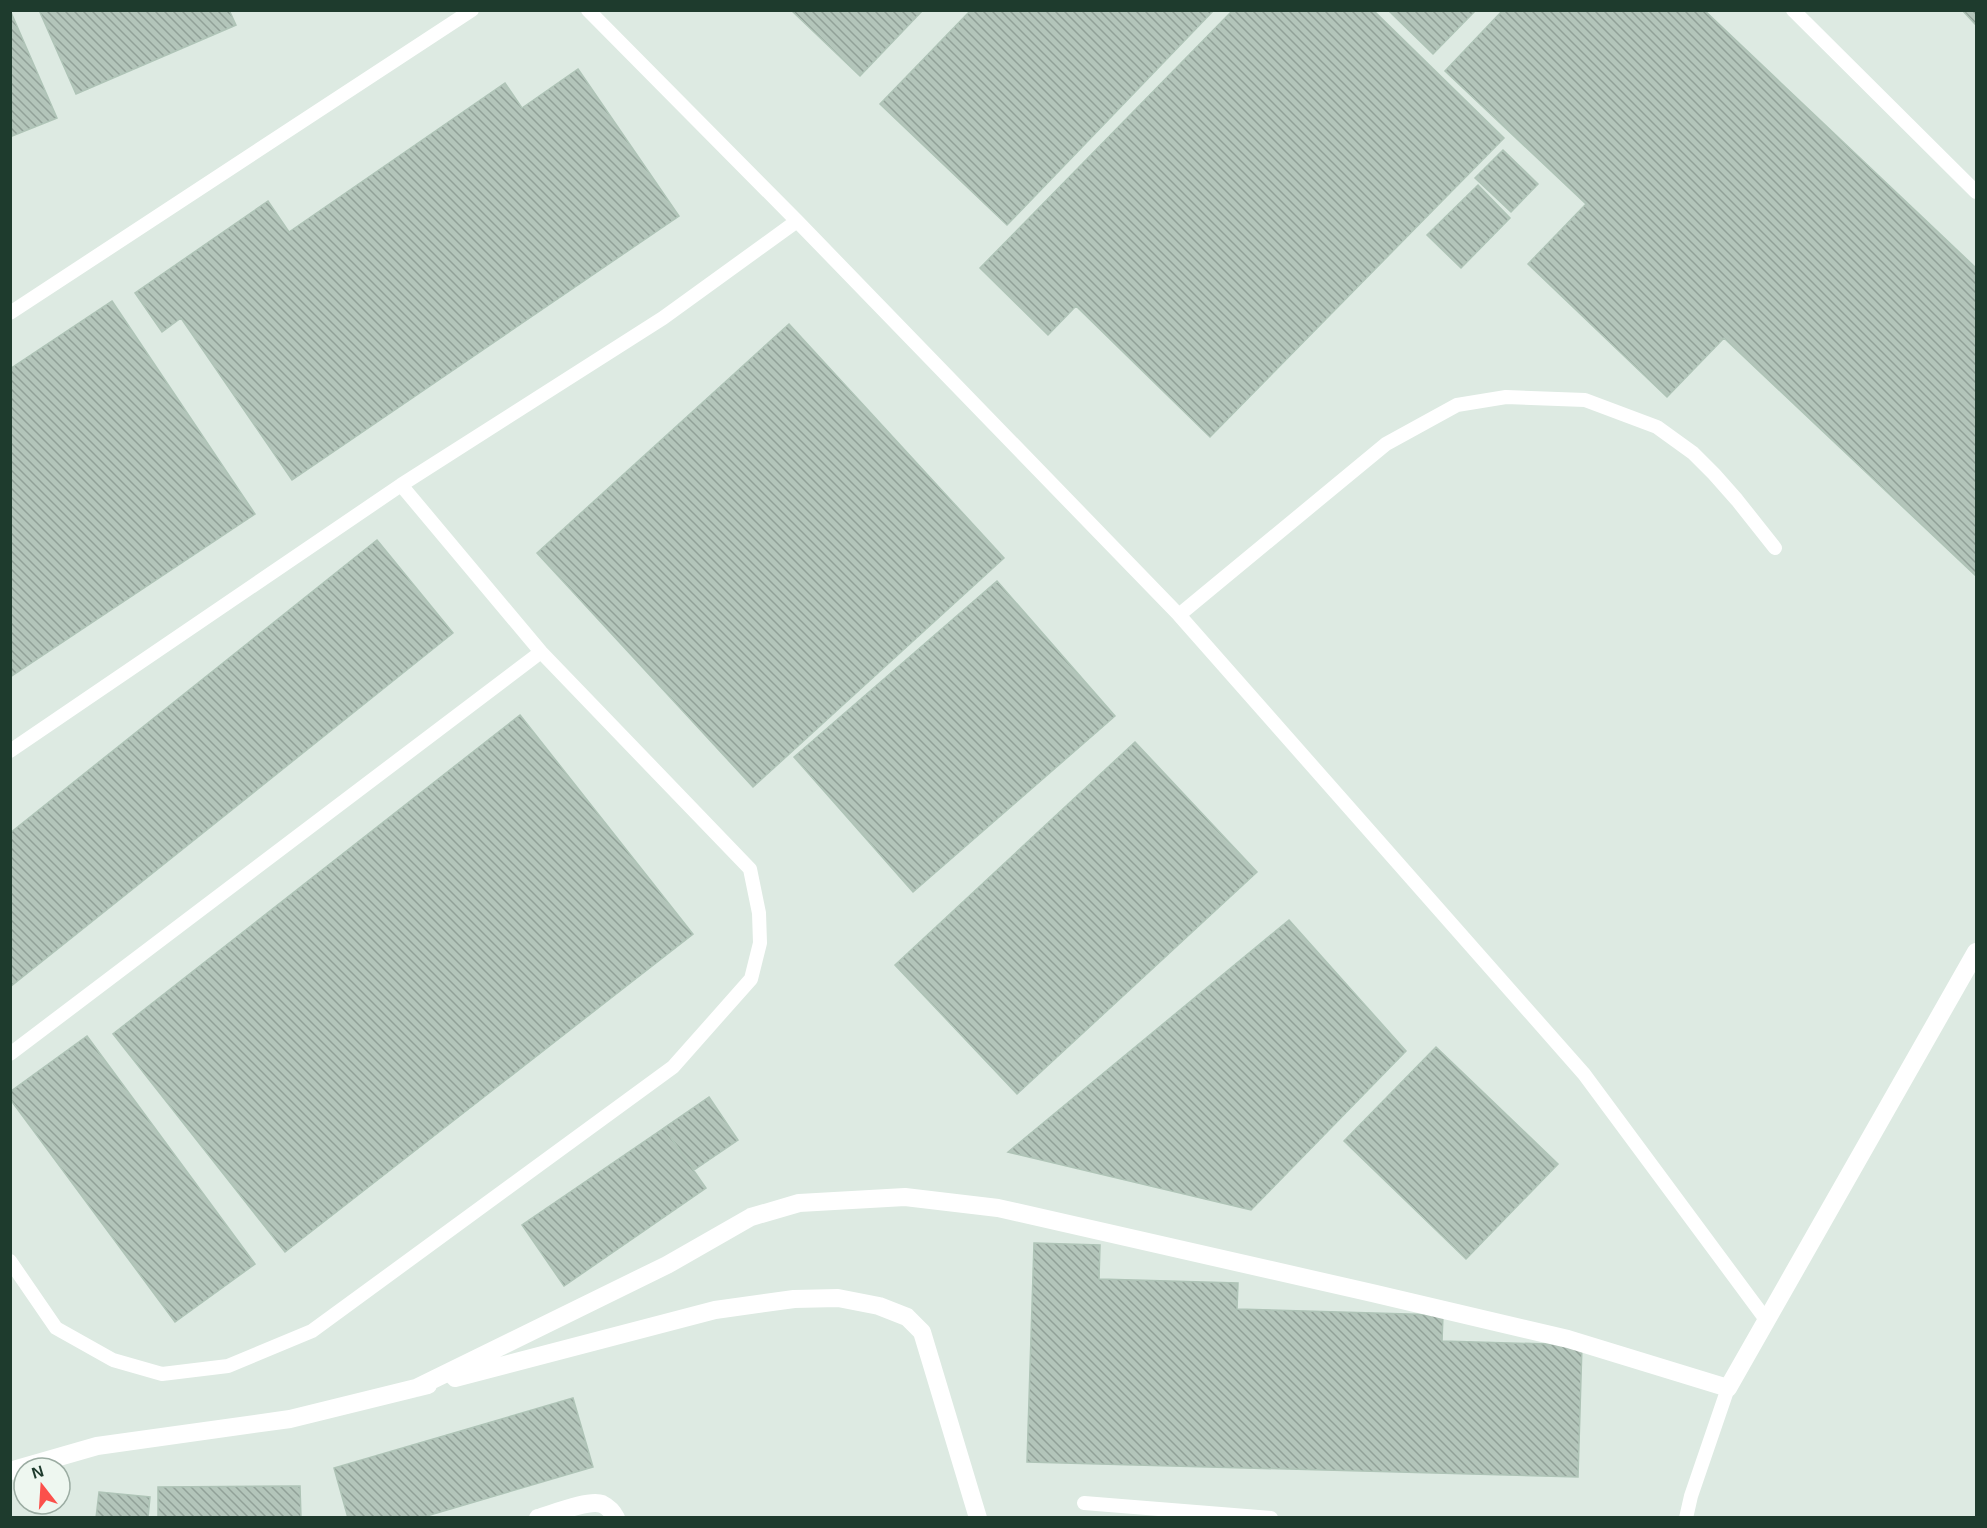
<svg xmlns="http://www.w3.org/2000/svg" width="1987" height="1528" font-family="Arial,sans-serif">
<style>
.building{fill:url(#building-back-hatch);stroke:#afc4b7;stroke-width:1.5}
.lines{fill:none;stroke-linecap:round;stroke-linejoin:round}
.service{stroke:#fff;stroke-width:14}
.minor{stroke:#fff;stroke-width:18}
</style>
<defs>
<pattern id="building-back-hatch" width="6" height="6" patternUnits="userSpaceOnUse" patternTransform="scale(1.5)"><rect width="6" height="6" fill="#b3c5ba"/><path d="M-1 5l2 2M0 0l6 6M5-1l2 2" fill="none" stroke="#91a198"/></pattern>
</defs>
<rect width="100%" height="100%" fill="#ddeae2"/>
<!-- building -->
<path class="building" d="M 10,10 L 57,118 L 10,137 Z
M 39,10 L 229,10 L 236,25 L 76,94 Z
M 791,10 L 923,10 L 860,76 Z
M 971,10 L 1214,10 L 1007,225 L 880,104 Z
M 1233,10 L 1373,10 L 1504,138 L 1210,437 L 1076,306 L 1048,335 L 980,268 Z
M 1388,10 L 1476,10 L 1433,54 Z
M 1503,10 L 1704,10 L 1976,268 L 1976,576 L 1724,338 L 1667,397 L 1528,264 L 1586,204 L 1445,71 Z
M 1962,10 L 1976,10 L 1976,25 Z
M 578,69 L 679,216 L 292,480 L 181,318 L 162,332 L 135,293 L 268,201 L 289,232 L 505,83 L 522,108 Z
M 1503,150 L 1538,184 L 1511,212 L 1475,178 Z
M 1478,185 L 1510,218 L 1461,268 L 1427,235 Z
M 112,301 L 255,514 L 10,677 L 10,369 Z
M 789,324 L 1004,558 L 753,787 L 537,553 Z
M 377,540 L 453,633 L 10,987 L 10,833 Z
M 997,581 L 1115,716 L 913,892 L 794,757 Z
M 520,715 L 693,934 L 285,1252 L 113,1034 Z
M 1135,742 L 1257,872 L 1017,1094 L 895,965 Z
M 1289,920 L 1406,1051 L 1251,1210 L 1008,1152 Z
M 87,1036 L 255,1264 L 175,1322 L 10,1099 L 10,1092 Z
M 1436,1047 L 1558,1164 L 1466,1259 L 1344,1141 Z
M 709,1097 L 738,1140 L 694,1170 L 664,1128 Z
M 664,1128 L 706,1188 L 564,1286 L 522,1225 Z
M 1034,1243 L 1100,1245 L 1099,1279 L 1238,1283 L 1237,1309 L 1443,1315 L 1442,1341 L 1582,1345 L 1578,1477 L 1027,1462 Z
M 573,1398 L 593,1467 L 420,1518 L 348,1518 L 334,1468 Z
M 300,1486 L 301,1518 L 158,1518 L 158,1487 Z
M 99,1492 L 150,1497 L 148,1518 L 96,1518 Z"/>
<g class="lines">
<!-- service -->
<path class="service" d="M 588,10 L 797,221 L 1179,615
M 1793,10 L 1976,192
M 10,313 L 472,10
M 10,751 L 401,485 L 663,318 L 797,221
M 10,1054 L 541,652
M 10,1261 L 56,1328 L 113,1360 L 162,1374 L 228,1366 L 312,1331 L 673,1067 L 751,979 L 760,943 L 759,913 L 750,869 L 541,652 L 401,485
M 1767,1321 L 1584,1074 L 1179,615 L 1386,444 L 1457,405 L 1506,397 L 1585,400 L 1657,427 L 1693,453 L 1714,474 L 1737,500 L 1775,548
M 1084,1503 L 1271,1518
M 1686,1518 L 1691,1496 L 1728,1388"/>
<!-- minor -->
<path class="minor" d="M 455,1378 L 715,1310 L 794,1299 L 838,1298 L 879,1306 L 907,1317 L 922,1332 L 978,1518
M 416,1388 L 667,1265 L 751,1217 L 799,1203 L 905,1197 L 998,1208 L 1372,1293 L 1568,1339 L 1728,1388 L 1976,952
M 10,1471 L 97,1446 L 290,1419 L 428,1385
M 538,1518 C 552,1514 589,1499 602,1504 C 608,1507 613,1512 616,1518"/>
</g>
<!-- border -->
<rect width="1987" height="1528" fill="none" stroke="#1e3b2d" stroke-width="24"/>
<!-- north arrow -->
<g transform="translate(42 1486) rotate(343)"><circle r="28" fill="#eef7f0" stroke="#9baca2" stroke-width="1.5"/>
<path d="M0-4.5L10 22L0 15L-10 22Z" fill="#fb504b"/>
<text y="-9" font-size="16" font-weight="bold" text-anchor="middle" fill="#1e3b2d">N</text>
</g>
</svg>
